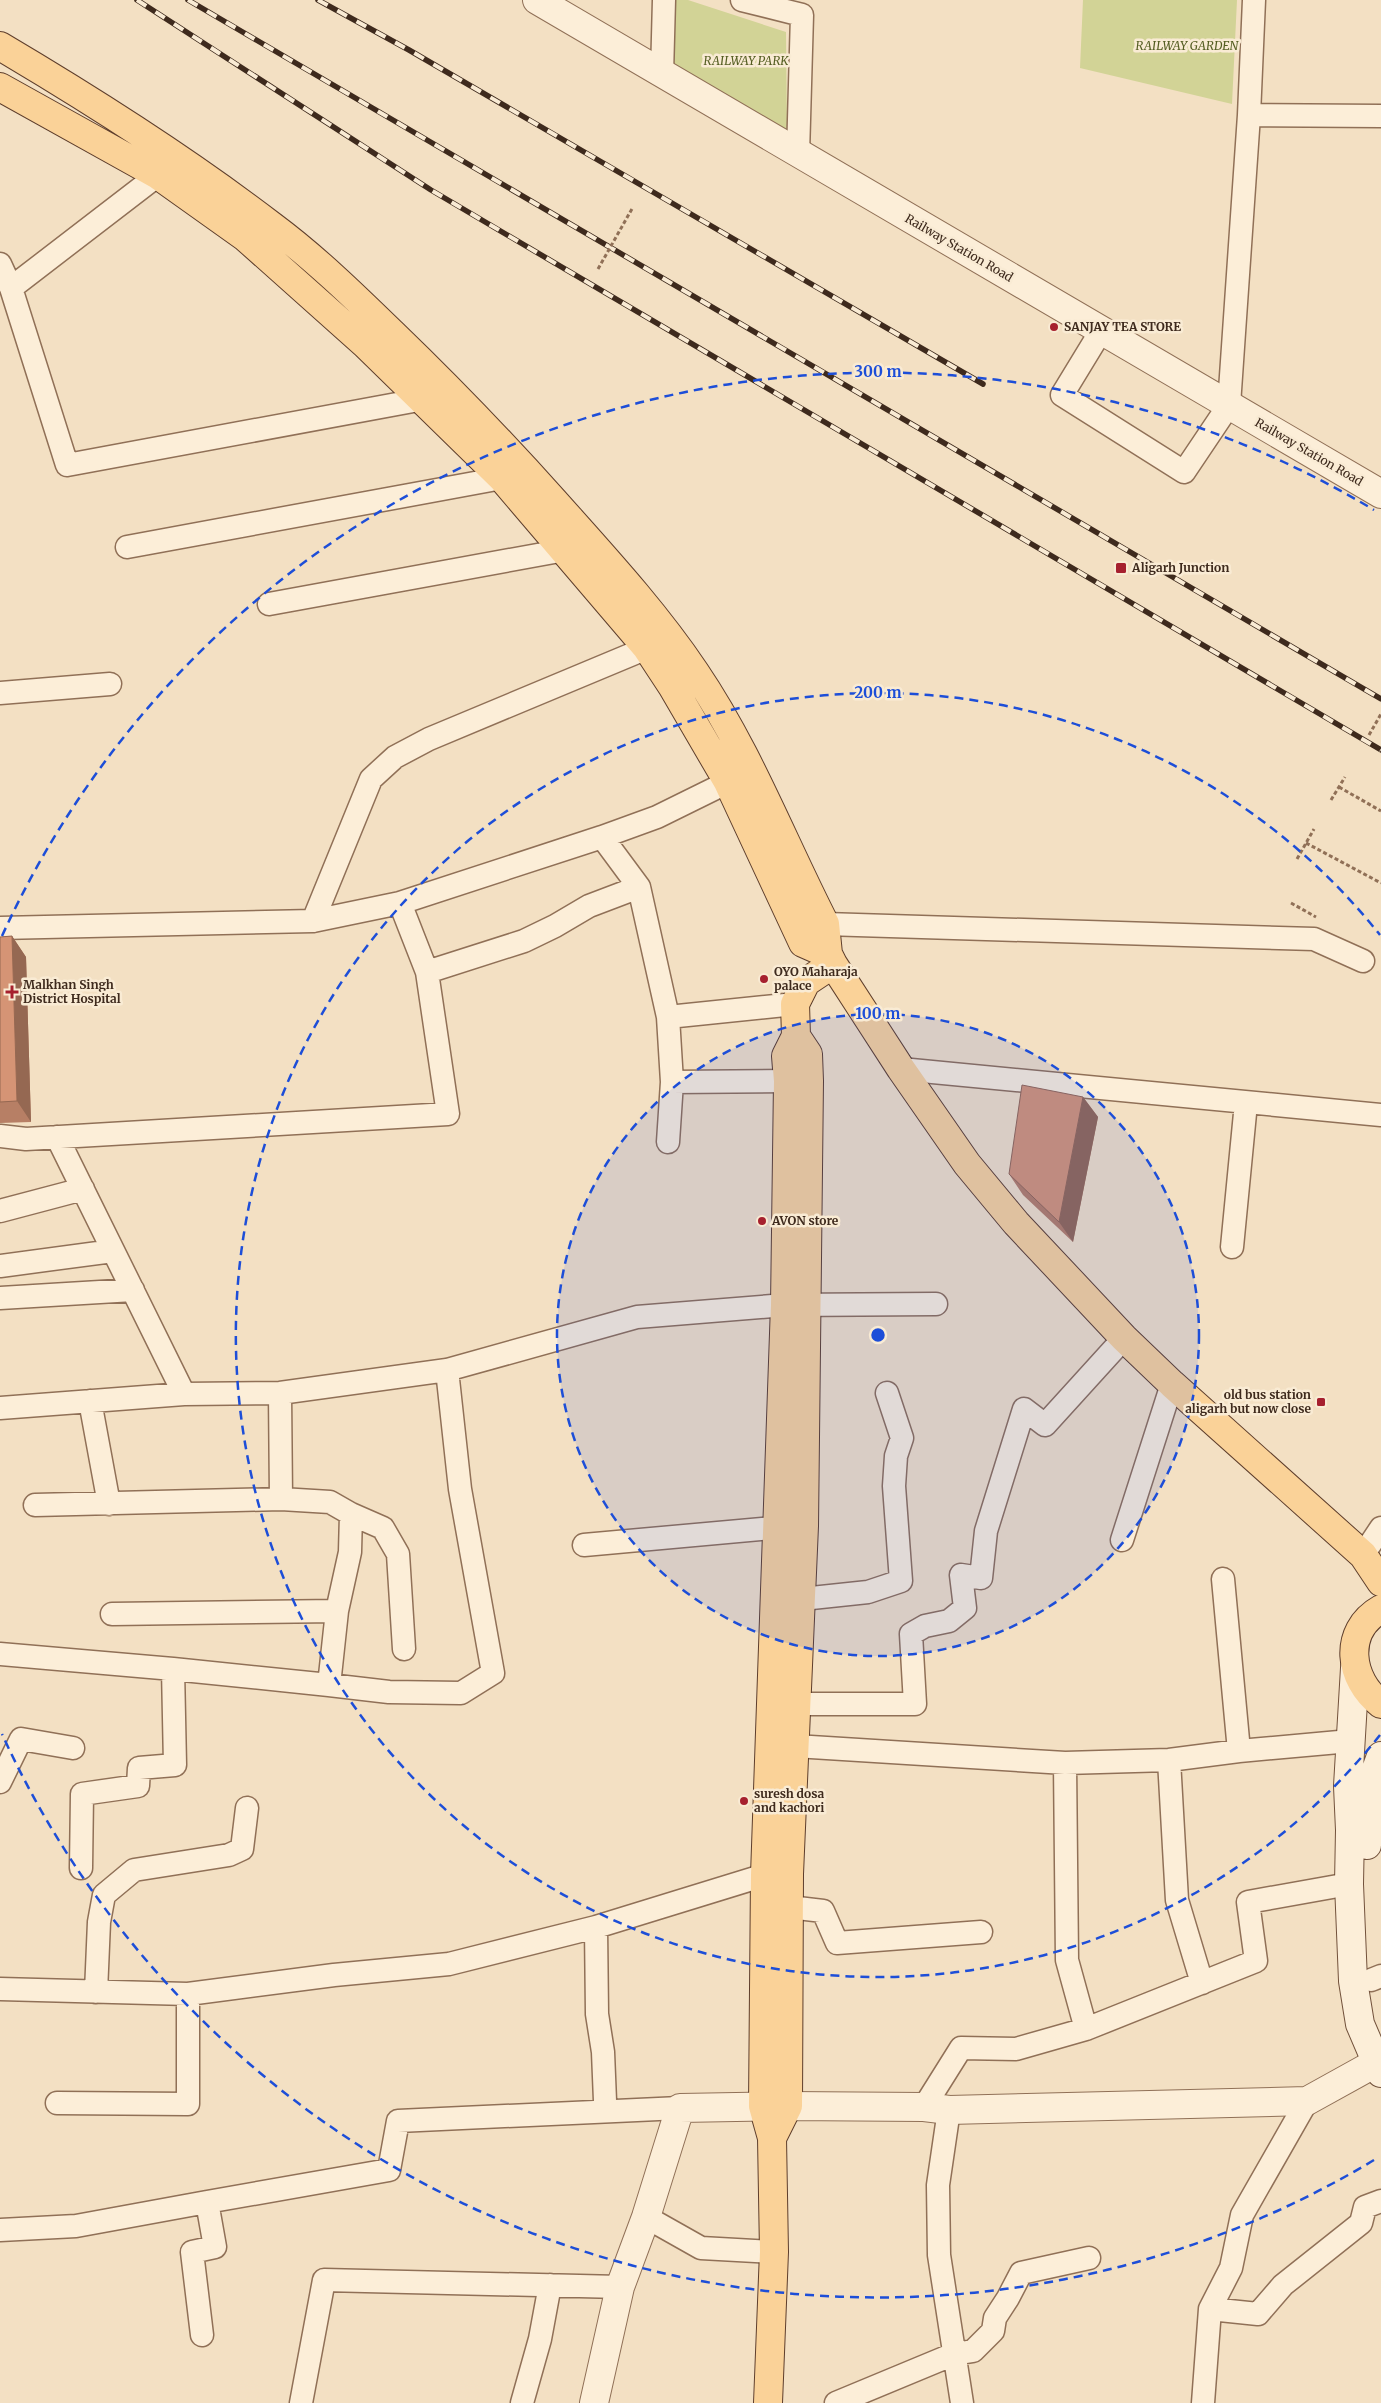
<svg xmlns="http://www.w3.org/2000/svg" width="1381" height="2403" font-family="Merriweather,serif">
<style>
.green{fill:#d2d396}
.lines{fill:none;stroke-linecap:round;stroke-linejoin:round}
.minor-casing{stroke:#907057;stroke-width:25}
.tertiary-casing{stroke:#907057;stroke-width:30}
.secondary-casing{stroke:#72513b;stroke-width:30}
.primary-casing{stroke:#5e3e2c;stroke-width:30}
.path{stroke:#907057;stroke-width:3;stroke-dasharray:4 2.5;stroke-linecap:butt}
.minor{stroke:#fceed8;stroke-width:22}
.tertiary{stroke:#fceed8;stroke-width:28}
.secondary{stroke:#fceed8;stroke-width:28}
.primary{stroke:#fad298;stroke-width:28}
.rail-casing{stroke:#3e2a1d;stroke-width:5.5}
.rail{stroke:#f9ebd4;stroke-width:4;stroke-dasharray:11;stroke-linecap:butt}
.path-bridge{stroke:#907057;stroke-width:3;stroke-dasharray:4 2.5;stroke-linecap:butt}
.wall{fill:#b77f65}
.shaded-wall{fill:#956852}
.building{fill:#d59475;stroke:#956852}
.ring{fill:none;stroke:#1d4ed8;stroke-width:2.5;stroke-dasharray:9 6}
.poi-dot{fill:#a6202e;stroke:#f9ebd4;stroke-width:2}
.labels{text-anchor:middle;stroke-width:5;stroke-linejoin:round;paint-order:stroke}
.park-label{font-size:12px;font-style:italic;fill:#545d21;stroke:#f9ebd4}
.street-label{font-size:12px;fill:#3e2a1d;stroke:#f9ebd4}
.poi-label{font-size:12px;font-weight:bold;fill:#3e2a1d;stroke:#f9ebd4;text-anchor:start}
.centre{fill:#1d4ed8;stroke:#f9ebd4;stroke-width:2.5}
.ring-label{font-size:15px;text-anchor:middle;font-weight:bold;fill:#1d4ed8;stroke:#f9ebd4;stroke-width:5;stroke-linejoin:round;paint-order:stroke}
</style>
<rect width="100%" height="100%" fill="#f3e0c3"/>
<!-- green -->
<path class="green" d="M 676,0 L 688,0 L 786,32 L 787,131 L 673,64 Z
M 1083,0 L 1237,0 L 1232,104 L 1080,68 Z"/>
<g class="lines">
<!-- minor casing -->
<g class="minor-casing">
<path id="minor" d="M 742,0 L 802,15 L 798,154
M 662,74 L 664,0
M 1249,115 L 1381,116
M 0,264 L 11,288 L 158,175
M 11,288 L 67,465 L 424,399
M 1101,331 L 1062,395 L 1184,472 L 1229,405 L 1249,115 L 1254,0
M 127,547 L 502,478
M 269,604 L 565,550
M 0,693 L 110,684
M 602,837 L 639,887 L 668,1017
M 313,921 L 371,779 L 395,757 L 429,739 L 647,648
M 825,924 L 1314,939 L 1363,961
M 0,928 L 313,921 L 400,903 L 602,837 L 657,817 L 728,782
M 427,972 L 524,941 L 555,926 L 589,906 L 639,887
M 901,1069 L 1381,1115
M 672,1082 L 668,1017 L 795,1004
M 0,1136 L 26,1139 L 448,1114 L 427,972 L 400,903
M 57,1137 L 184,1394
M 668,1142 L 672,1082 L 788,1081
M 0,1211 L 83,1189
M 1232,1247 L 1246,1103
M 0,1266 L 113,1251
M 0,1298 L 133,1290
M 280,1393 L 281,1499
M 90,1401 L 109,1504
M 0,1408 L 184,1394 L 280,1393 L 447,1370 L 637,1317 L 785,1305 L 936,1304
M 35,1505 L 281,1499 L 330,1502 L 351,1514 L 350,1552 L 337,1611 L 329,1685 L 173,1669 L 175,1765 L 139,1768 L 138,1786 L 82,1794 L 81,1868
M 351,1514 L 383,1528 L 398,1554 L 404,1649
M 1122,1540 L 1172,1384
M 584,1545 L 795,1526
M 1363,1555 L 1381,1528
M 1223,1579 L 1239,1751
M 802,1599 L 868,1592 L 901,1581 L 894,1486 L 896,1456 L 902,1438 L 887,1393
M 112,1614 L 337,1611
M 0,1654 L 173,1669
M 329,1685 L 389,1692 L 461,1693 L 493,1673 L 460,1489 L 447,1370
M 795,1704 L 915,1704 L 911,1634 L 925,1626 L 949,1621 L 965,1608 L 961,1575 L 981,1578 L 986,1531 L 1024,1409 L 1045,1425 L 1124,1338
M 779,1745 L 1065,1763
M 1169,1760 L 1177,1900 L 1202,1983
M 0,1782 L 21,1739 L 73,1748
M 789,1907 L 823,1911 L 837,1943 L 981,1932
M 596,1927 L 597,2014 L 603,2052 L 605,2101
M 1371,1980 L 1381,1976
M 0,1989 L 188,1994 L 334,1975 L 449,1964 L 596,1927 L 765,1875 L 780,1874
M 96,1992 L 99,1922 L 104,1895 L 134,1870 L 229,1855 L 242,1849 L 247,1808
M 1086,2029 L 1067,1960 L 1065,1763 L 1169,1760 L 1239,1751 L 1350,1741
M 57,2103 L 188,2104 L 188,1994
M 924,2107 L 961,2048 L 1016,2049 L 1086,2029 L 1256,1961 L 1248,1902 L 1349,1884
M 949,2110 L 938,2185 L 939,2255 L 962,2403
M 646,2217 L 701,2248 L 774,2252
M 0,2230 L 76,2226 L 207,2202
M 1210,2309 L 1258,2314 L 1283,2285 L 1361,2223 L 1365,2207 L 1381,2201
M 202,2335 L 192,2252 L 215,2247 L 207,2202 L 389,2170 L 398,2121 L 680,2108
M 301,2403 L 324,2280 L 620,2287
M 522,2403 L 540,2339 L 550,2285
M 836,2403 L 954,2354 L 973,2351 L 993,2331 L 995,2318 L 1008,2298 L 1021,2273 L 1089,2258
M 1203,2403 L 1210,2309 L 1231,2268 L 1242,2215 L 1307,2101"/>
</g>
<!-- tertiary casing -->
<g class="tertiary-casing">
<path id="tertiary" d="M 537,0 L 1381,494
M 594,2403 L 620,2287 L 646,2217 L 680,2108 L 788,2106 L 924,2107 L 949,2110 L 1307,2101 L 1381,2060"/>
</g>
<!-- secondary casing -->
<g class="secondary-casing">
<path id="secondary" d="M 1355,1668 L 1348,1786 L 1350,1830 L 1349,1884 L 1353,1981 L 1360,2024 L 1381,2073
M 1367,1845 L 1369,1789 L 1381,1756"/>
</g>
<!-- primary casing -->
<g class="primary-casing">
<path id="primary" d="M 0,46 C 93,101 186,160 272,226 C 315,258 354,296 392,333 C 448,387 502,443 554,501 C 603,556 654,611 695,672 C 748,750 782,840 825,924 L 828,954 L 833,964 L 901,1069 L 967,1164 L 1016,1223 L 1124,1338 L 1172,1384 L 1363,1555 L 1381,1582
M 0,87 L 158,175 L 245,237 L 365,344 L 502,478 L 647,648 L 672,686 L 728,782 L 803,943 L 828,954
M 796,1036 L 808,1054 L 809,1081 L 804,1526 L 789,1874 L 788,2106 L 772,2138 L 763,2106 L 765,1875 L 785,1305 L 788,1081 L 786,1056 L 796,1036 L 795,1004 L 806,982 L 833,964
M 1381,1609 C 1342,1631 1349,1680 1381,1704
M 768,2403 L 774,2252 L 772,2138"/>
</g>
<!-- path -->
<path class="path" d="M 1369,735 L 1381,714
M 1339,787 L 1381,811
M 1331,800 L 1345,777
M 1306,843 L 1381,883
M 1297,859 L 1314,829
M 1291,903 L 1316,917"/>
<!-- minor -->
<use href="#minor" class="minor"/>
<!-- tertiary -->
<use href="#tertiary" class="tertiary"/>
<!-- secondary -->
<use href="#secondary" class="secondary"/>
<!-- primary -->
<use href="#primary" class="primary"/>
<!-- rail casing -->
<g class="rail-casing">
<path id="rail" d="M 137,0 L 431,190 L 1381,750
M 188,0 L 1381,699
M 318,0 L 409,50 L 983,384"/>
</g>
<!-- rail -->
<use href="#rail" class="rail"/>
<!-- path-bridge -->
<path class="path-bridge" d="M 598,269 L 633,207"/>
</g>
<!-- wall -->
<path class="wall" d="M 12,936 L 26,957 L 31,1122 L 0,1123 L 0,937 Z
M 1083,1097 L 1098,1117 L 1073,1242 L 1023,1195 L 1009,1174 Z"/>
<!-- shaded-wall -->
<path class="shaded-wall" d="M 12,936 L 26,957 L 31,1122 L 17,1101 Z
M 1083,1097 L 1098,1117 L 1073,1242 L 1059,1222 Z"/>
<!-- building -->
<path class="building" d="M 12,936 L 17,1101 L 0,1102 L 0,937 Z
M 1022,1085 L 1083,1097 L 1059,1222 L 1009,1174 Z"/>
<!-- distance rings -->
<circle cx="878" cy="1335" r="321" fill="#1d4ed8" fill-opacity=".12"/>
<g class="ring">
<circle cx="878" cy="1335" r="321"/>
<path d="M1380 1735A642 642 0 1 1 1380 935"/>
<path d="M1374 2160A963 963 0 0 1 2 1734M2 936A963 963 0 0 1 1374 510"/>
</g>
<!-- markers -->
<g class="poi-dot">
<circle cx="1054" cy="327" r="5"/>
<rect x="1115" y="562" width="12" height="12" rx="2.5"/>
<circle cx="764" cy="979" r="5"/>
<path d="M9.5 984.5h5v5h5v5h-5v5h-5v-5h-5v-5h5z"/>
<circle cx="762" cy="1221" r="5"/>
<rect x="1316" y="1397" width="10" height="10" rx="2.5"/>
<circle cx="744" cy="1801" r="5"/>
</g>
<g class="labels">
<!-- park labels -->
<g class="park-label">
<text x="1187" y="50">RAILWAY GARDEN</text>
<text x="746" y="65">RAILWAY PARK</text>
</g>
<!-- street labels -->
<g class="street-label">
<text transform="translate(959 248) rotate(30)" y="4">Railway Station Road</text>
<text transform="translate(1309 452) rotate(30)" y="4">Railway Station Road</text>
</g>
<!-- poi labels -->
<g class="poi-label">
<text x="1064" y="331">SANJAY TEA STORE</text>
<text x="1132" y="572">Aligarh Junction</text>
<text x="774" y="976">OYO Maharaja<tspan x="774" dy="14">palace</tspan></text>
<text x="23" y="989">Malkhan Singh<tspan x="23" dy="14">District Hospital</tspan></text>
<text x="772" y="1225">AVON store</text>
<text x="1311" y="1399" text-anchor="end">old bus station<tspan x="1311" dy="14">aligarh but now close</tspan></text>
<text x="754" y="1798">suresh dosa<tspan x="754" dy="14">and kachori</tspan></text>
</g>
</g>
<circle cx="878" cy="1335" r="8" class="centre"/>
<g class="ring-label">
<text x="878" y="377">300 m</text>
<text x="878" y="698">200 m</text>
<text x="878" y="1019">100 m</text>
</g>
</svg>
